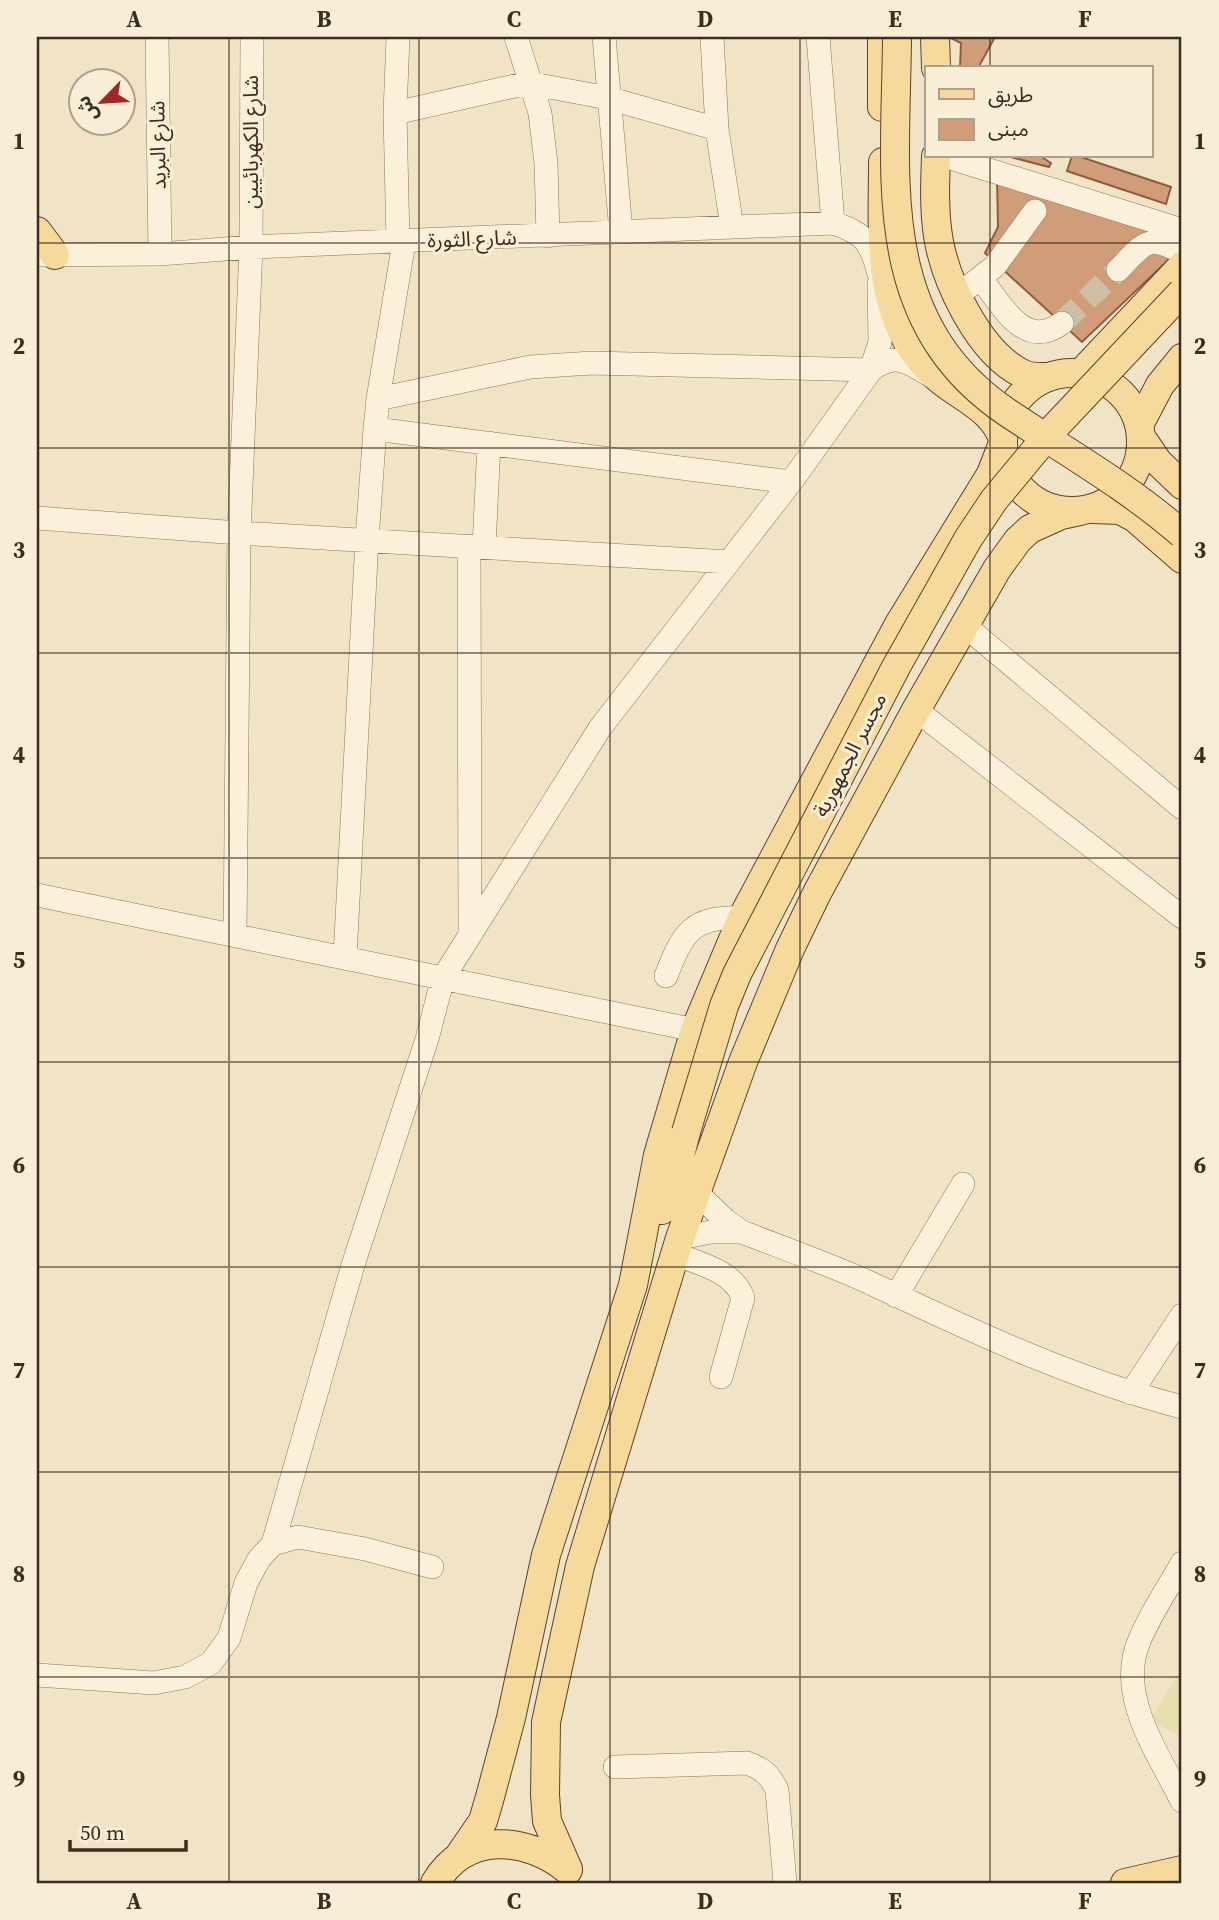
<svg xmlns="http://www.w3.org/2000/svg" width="1219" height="1920" font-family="'Source Serif 4','Noto Sans Arabic',serif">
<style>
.farmland{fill:#e7deb2}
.building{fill:#d19d79;stroke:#8f5d3e;stroke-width:2}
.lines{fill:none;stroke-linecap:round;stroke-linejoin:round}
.minor-tunnel{stroke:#cdbfa5;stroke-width:23;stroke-dasharray:23 11;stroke-linecap:butt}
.minor-casing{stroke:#8e755a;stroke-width:24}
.major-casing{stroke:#5c432e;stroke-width:30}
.minor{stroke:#fbf1da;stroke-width:23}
.major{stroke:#f6d99c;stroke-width:28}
.major-bridge-casing{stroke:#5c432e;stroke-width:30;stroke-linecap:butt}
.major-bridge{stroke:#f6d99c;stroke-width:28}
.grid{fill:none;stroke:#3d2d1f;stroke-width:2;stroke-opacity:0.55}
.labels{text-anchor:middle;stroke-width:6;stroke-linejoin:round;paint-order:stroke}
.street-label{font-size:21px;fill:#3d2d1f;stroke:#f8eed6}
.neatline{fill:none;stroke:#3d2d1f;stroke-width:2.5}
.grid-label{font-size:23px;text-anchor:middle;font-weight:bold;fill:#3d2d1f}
</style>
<rect width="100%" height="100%" fill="#f1e4c6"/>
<!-- farmland -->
<path class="farmland" d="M 1182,1668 L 1182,1737 L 1150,1720 Z"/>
<!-- building -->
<path class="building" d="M 949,37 L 995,37 L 978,68 L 960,68 L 961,43 Z
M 1007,156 L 1040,156 L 1051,163 L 1049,167 Z
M 1072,156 L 1078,156 L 1171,187 L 1166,204 L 1067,171 Z
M 997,179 L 1182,240 L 1182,247 L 1082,342 L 985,253 L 998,227 Z"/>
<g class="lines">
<!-- minor-tunnel -->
<path class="minor-tunnel" d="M 1062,323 L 1118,270"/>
<!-- minor casing -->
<g class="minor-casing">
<path id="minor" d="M 157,37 L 160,254
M 516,37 L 540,113 L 546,163 L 548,236
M 604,37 L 621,232
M 712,37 L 717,129 L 732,227
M 818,37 L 833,223
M 395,113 L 528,83 L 608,98 L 717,129
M 944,156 L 1182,230
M 398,242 L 395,113 L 398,37
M 37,255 L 160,254 L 251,247 L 833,223 C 865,233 871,243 879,274
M 1118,270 C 1143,245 1147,232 1182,253
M 981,279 C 1002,305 1024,351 1062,323
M 957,296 L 995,266 L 1035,211
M 378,399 L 530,367 L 592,363 L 871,370 C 895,352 907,361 931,376
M 375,429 L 791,482
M 37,518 L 239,533 L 729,562
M 469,546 L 470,935
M 484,547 L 489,443
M 964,625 L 1182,808
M 916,710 L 1182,917
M 37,895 L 695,1030
M 235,935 L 239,533 L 251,247 L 252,37
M 345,957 L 367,539 L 375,429 L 378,399 L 404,242
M 666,976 C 683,933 691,916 742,918
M 696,1192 L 725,1220 L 742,1232 C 783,1248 826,1263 866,1281 C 968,1329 1072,1379 1182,1407
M 680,1238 L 711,1232 L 742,1232
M 675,1254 C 700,1264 734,1271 743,1298 L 721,1377
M 896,1296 L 963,1184
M 1131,1393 L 1182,1315
M 273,1544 L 353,1265 L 427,1039 L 443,978 L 600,728 L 791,482 L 871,370 L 880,342 L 879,284
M 1182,1563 C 1168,1588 1151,1613 1140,1639 C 1115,1694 1158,1753 1182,1801
M 37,1675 L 154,1683 L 185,1677 L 211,1663 L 229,1638 L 246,1583 L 259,1559 L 273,1544 L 298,1537 L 365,1549 L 432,1567
M 615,1767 L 747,1763 C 763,1769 770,1775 777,1790 L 785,1883"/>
</g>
<!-- major casing -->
<g class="major-casing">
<path id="major" d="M 882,37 L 882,107
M 935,37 L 936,68
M 936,156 C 935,183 934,209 938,236 C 945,281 979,353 1023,374 C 1031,378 1040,377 1049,377
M 883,162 C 883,237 874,324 938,378 C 961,398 992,408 1003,439
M 37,231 L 55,255
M 1081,373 L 1182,266
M1003 442a69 69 0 1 1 138 0a69 69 0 1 1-138 0Z
M 1139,425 L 1160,385 L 1182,358
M 1141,437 L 1158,462 L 1182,485
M 1092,509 L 1120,510 L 1135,518 L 1182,559
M 662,1210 L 676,1171 L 686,1132
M 459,1856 L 483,1821 L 490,1797 L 511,1718 L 546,1555 L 633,1285 L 658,1155 L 695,1030 L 742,918 L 899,624 L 991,474 L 1003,443
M 568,1869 L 547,1821 L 545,1795 L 546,1722 L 580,1566 L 680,1238 L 743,1062 L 790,949 L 817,893 L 916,710 L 997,569 L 1018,540 L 1030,529 L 1061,515 L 1080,511
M 435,1883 C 466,1831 526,1836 568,1870
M 1125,1883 L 1182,1870"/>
</g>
<!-- minor -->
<use href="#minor" class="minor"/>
<!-- major -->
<use href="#major" class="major"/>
<!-- major-bridge casing -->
<g class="major-bridge-casing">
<path id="major-bridge" d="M 897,37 C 896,178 873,322 1008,413 C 1068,453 1128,487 1182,534
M 686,1132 L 724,1006 L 737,974 L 896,667 L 968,539 L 994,500 L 1052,430 L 1182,292"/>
</g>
<!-- major-bridge -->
<use href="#major-bridge" class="major-bridge"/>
</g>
<!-- grid -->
<path class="grid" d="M 229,37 L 229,1883M 419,37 L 419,1883M 610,37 L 610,1883M 800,37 L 800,1883M 990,37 L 990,68M 990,156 L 990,1883M 37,243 L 1182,243M 37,448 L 1182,448M 37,653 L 1182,653M 37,858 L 1182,858M 37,1062 L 1182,1062M 37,1267 L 1182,1267M 37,1472 L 1182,1472M 37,1677 L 1182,1677"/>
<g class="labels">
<!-- street labels -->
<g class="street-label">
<text transform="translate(251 142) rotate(-90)" y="7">شارع الكهربائيين</text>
<text transform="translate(158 145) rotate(-91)" y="7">شارع البريد</text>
<text transform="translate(472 239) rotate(-2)" y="7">شارع الثورة</text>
<text transform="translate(850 755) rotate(-63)" y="7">مجسر الجمهورية</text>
</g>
</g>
<!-- border -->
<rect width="1219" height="1920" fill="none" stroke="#f8eed6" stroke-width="77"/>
<!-- legend -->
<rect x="925" y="66" width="228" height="91" fill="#f8eed6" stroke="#ada18d" stroke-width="2"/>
<rect x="939" y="89" width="35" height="10" fill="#f6d99c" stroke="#ada18d" stroke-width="2"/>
<text x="988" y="102" font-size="21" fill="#3d2d1f">طريق</text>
<rect x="939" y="119" width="35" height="21" fill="#d19d79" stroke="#ada18d" stroke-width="2"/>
<text x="988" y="136" font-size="21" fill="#3d2d1f">مبنى</text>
<!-- north arrow -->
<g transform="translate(102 102) rotate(245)"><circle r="33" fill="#f8eed6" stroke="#ada18d" stroke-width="2"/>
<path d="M0-5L12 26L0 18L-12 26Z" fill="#a12628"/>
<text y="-10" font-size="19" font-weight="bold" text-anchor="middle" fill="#3d2d1f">ش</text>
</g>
<!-- scale -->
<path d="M70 1840v10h116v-10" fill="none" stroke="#3d2d1f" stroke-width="3.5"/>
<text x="80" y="1840" font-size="21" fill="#3d2d1f" stroke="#f8eed6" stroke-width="5" paint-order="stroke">50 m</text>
<rect x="38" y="38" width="1142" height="1844" class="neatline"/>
<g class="grid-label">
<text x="134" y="27">A</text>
<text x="324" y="27">B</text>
<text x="514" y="27">C</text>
<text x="705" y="27">D</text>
<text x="895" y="27">E</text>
<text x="1085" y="27">F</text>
<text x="19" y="149">1</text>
<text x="1200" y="149">1</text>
<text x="19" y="354">2</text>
<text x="1200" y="354">2</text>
<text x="19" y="558">3</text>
<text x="1200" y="558">3</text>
<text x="19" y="763">4</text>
<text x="1200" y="763">4</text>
<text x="19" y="968">5</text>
<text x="1200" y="968">5</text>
<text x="19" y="1173">6</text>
<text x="1200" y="1173">6</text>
<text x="19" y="1378">7</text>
<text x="1200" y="1378">7</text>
<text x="19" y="1582">8</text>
<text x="1200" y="1582">8</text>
<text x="19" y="1787">9</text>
<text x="1200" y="1787">9</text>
<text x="134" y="1909">A</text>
<text x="324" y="1909">B</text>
<text x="514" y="1909">C</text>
<text x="705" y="1909">D</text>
<text x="895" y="1909">E</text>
<text x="1085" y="1909">F</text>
</g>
</svg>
